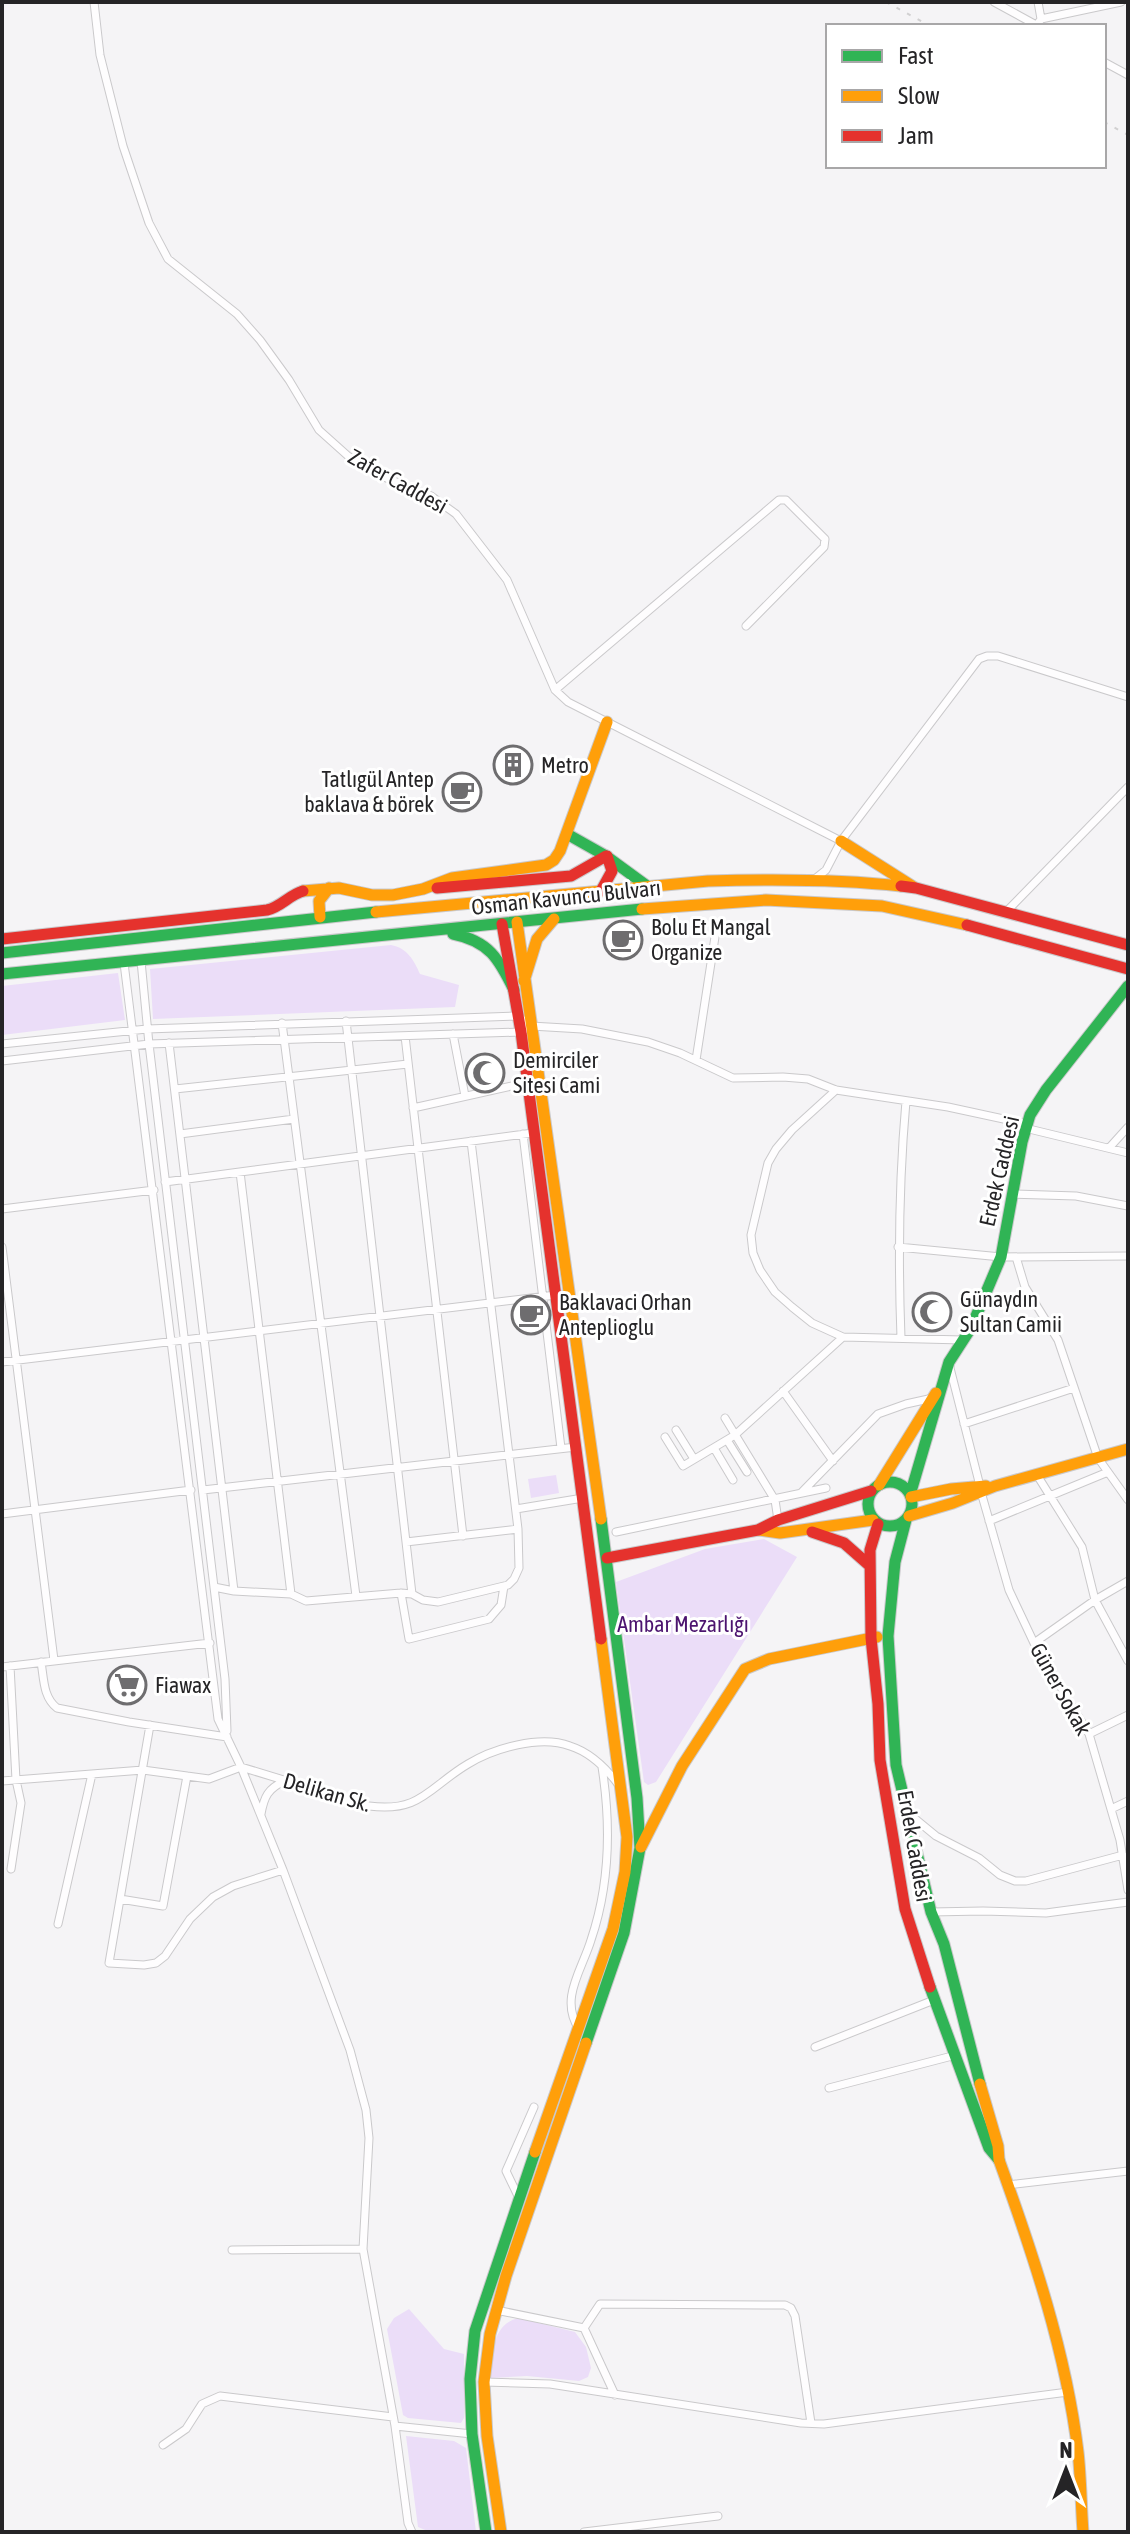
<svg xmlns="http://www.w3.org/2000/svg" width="1130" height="2534" font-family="'Asap Condensed',sans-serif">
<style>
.green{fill:#ebddf8}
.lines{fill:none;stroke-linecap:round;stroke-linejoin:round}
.street-casing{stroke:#cac9cb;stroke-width:9}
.fast-casing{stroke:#cac9cb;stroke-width:13}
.slow-casing{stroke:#cac9cb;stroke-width:13}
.jam-casing{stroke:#cac9cb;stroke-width:13}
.street{stroke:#fefdfe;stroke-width:7}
.fast{stroke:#30b455;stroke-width:11}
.slow{stroke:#ff9f0a;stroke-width:11}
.jam{stroke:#e5322d;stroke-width:11}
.rail{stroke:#d1d0d1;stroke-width:2;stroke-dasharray:4 8;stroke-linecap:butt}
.labels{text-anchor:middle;stroke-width:6;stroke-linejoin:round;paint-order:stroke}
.street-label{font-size:22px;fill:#252426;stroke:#fff}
.poi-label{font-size:22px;fill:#252426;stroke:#fff;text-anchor:start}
.park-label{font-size:22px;fill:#4c146f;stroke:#fff}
</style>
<rect width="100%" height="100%" fill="#f5f4f6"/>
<!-- green -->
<path class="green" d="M 391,945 C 407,948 414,960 420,974 L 459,985 L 455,1007 L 153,1019 L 150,969 Z
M 118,973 L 125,1020 L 2,1035 L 2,986 Z
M 556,1475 L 559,1493 L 531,1498 L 528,1479 Z
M 764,1539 L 797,1557 L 656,1782 L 648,1785 L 644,1782 L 616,1582 L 705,1549 Z
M 409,2309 L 444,2349 L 464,2354 L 464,2418 L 461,2423 L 408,2418 L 403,2415 L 387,2329 L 394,2318 Z
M 519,2318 L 575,2332 L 586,2347 L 591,2368 L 588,2377 L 579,2381 L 527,2376 L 491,2378 C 493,2354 491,2324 519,2318 Z
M 406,2436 L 454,2441 L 466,2448 L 476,2532 L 430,2532 L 418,2527 Z"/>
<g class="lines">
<!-- street casing -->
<g class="street-casing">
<path id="street" d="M 94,2 L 100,55 L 123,146 L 149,223 L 168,259 L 237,314 L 260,340 L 289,380 L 319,430 L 348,456 L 379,475 L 431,496 L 456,514 L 507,580 L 555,690 L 568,702 L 841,841
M 994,2 L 1038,26
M 1038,2 L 1041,19
M 1037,25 L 1041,19 L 1121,2
M 1104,62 L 1128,75
M 555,690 L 779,500 L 786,500 L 825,539 L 824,547 L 746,626
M 816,878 L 826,870 L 841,841 L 979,659 L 987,656 L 998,656 L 1128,697
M 1006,912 L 1128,787
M 141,961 L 149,1044 L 225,1679 L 227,1731
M 124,963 L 218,1719 L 241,1767 L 283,1870 L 350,2050 L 366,2110 L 369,2138 L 363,2249 L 395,2426 L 408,2523 L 412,2532
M 346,1021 L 412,1594
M 282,1023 L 356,1596
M 453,1034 L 465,1096
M 405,1036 L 463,1536
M 169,1043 L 234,1591 L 214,1587
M 2,1044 L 147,1029 L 518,1016 L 531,1026
M 696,1060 L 717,924
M 2,1061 L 149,1044 L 521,1032 L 531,1026 L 582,1029 L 648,1042 L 680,1053 L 733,1078 L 783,1077 L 808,1079 L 836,1090 L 948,1107 L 1027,1124
M 175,1089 L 408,1064
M 836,1090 L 792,1130 L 776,1149 L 768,1163 L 751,1235 L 753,1253 L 760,1270 L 775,1292 L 792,1307 L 812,1323 L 843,1337 L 963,1340
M 413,1108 L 516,1085
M 1025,1128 L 1128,1153
M 180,1134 L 294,1119
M 523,1134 L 561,1448
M 1109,1148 L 1128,1127
M 240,1172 L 291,1594
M 165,1182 L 533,1133
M 1012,1194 L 1076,1196 L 1128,1206
M 2,1209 L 154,1190
M 2,1247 L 54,1660
M 898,1247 L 1001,1257 L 1128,1256
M 1016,1257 L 1025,1287 L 1058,1340 L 1098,1458 L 1128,1500
M 901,1338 C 898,1258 899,1180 906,1101
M 2,1362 L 556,1295
M 949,1364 L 980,1486
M 783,1391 L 833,1461
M 725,1418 L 775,1500 L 778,1520
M 964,1424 L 1074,1388
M 676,1430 L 694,1459
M 665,1437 L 683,1466 L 735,1435 L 843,1337
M 727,1440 L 747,1472
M 714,1448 L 733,1480
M 1037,1475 L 1082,1547 L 1095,1600 L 1128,1661
M 203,1490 L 576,1447
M 802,1492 L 878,1414 L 906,1404 L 933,1398
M 981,1492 L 1009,1590 L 1034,1643 L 1089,1734 L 1120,1840 L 1128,1890
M 516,1509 L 583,1498
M 2,1514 L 191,1490
M 989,1521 L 1108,1472
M 616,1532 L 826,1488
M 406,1542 L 518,1529
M 234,1591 L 291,1594 L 306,1601 L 401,1593 L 412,1594 L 423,1600 L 438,1602 L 508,1585 L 514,1579 L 519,1568 L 518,1529 L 471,1141
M 401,1593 L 409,1639 L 489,1619 L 501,1605 L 504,1586
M 1034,1643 L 1095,1600 L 1128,1581
M 41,1662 C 44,1679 43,1697 57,1708 L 129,1722 L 227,1737
M 10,1666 L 16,1780 L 21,1803 L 11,1869
M 2,1667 L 210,1643
M 150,1725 L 109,1963 L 144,1965 L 156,1963 L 165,1956 L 190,1919 L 213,1897 L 233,1886 L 283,1870
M 1089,1734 L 1128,1715
M 241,1767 L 369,1806 C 421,1813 429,1787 468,1764 C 494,1748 540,1735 570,1746 C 589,1752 606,1768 618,1784
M 2,1781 L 143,1770 L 209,1779 L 241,1767
M 1111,1809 L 1128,1801
M 908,1813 L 936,1836 L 979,1858 L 1000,1875 L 1015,1881 L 1026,1881 L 1123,1855
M 261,1814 C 264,1797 268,1788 285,1781
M 120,1899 L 163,1906 L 187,1776
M 931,1912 L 983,1911 L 1046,1913 L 1128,1902
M 58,1924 L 92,1774
M 579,2029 C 559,1999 582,1970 591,1940 C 610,1884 611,1825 602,1767
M 815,2047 L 934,2000
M 829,2088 L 956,2055
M 1007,2185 L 1128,2171
M 518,2196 L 506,2171 L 534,2107
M 232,2250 L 363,2249
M 496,2310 L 584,2328
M 584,2328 L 600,2304 L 785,2305 L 791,2308 L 795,2316 L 811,2423
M 584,2328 L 615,2395
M 484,2382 L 550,2384 L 801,2423 L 824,2424 L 1068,2392
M 395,2426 L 472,2434
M 163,2445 L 186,2429 L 202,2404 L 220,2396 L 393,2417
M 584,2532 L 718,2516"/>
</g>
<!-- fast casing -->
<g class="fast-casing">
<path id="fast" d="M 567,834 L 606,856 L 647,886
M 453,934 C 489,941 499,959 514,990
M 2,953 L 376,912
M 2,974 L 642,909
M868 1504a22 22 0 1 1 44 0a22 22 0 1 1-44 0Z
M 910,1495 L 949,1362 L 971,1328 L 1001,1257 L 1022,1142 L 1030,1115 L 1046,1090 L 1128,986
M 906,1520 L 895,1562 L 888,1636 L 896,1765 L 931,1912 L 944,1944 L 980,2084
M 930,1987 L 989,2148 L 999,2160
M 586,2043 L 624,1933 L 640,1848 L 637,1798 L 601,1519
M 486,2532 L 472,2434 L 470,2379 L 475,2331 L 535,2152"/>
</g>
<!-- slow casing -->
<g class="slow-casing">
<path id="slow" d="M 841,841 L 912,886
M 303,891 L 339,888 L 372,895 L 393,895 L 423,889 L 452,878 L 546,865 L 554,860 L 560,851 L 607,722
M 642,909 L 766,900 L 882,906 L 967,925
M 376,912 L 708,881 C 773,879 837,879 901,886
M 320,917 L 319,901 L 329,888
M 517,922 L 601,1519
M 524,981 L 537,939 L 554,919
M 879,1485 L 936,1393
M 911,1497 L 951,1489 L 986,1486
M 909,1516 L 953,1503 L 995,1486 L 1128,1449
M 759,1530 L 780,1533 L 873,1520
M 641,1847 L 682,1766 L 745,1669 L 769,1659 L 877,1637
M 980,2084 L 998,2146 L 999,2160 C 1033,2254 1066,2352 1078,2452 C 1081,2478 1081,2505 1083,2532
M 535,2152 L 613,1929 L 625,1872 L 627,1837 L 601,1639
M 501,2532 L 487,2436 L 484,2382 L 490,2334 L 506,2276 L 586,2043"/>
</g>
<!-- jam casing -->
<g class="jam-casing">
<path id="jam" d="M 901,886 L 916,888 L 1128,945
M 437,888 L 571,876 L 606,856
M 601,891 L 612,871 L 607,856
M 502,924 L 521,1032 L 601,1639
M 967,925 L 1128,969
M 2,939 L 267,910 C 281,907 289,895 303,891
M 878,1524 L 870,1550 L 871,1638 L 878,1704 L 880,1760 L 905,1909 L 930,1987
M 812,1532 L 844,1543 L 869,1565
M 607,1558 L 758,1530 L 778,1520 L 871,1491"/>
</g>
<!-- street -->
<use href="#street" class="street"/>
<!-- fast -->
<use href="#fast" class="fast"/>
<!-- slow -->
<use href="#slow" class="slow"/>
<!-- jam -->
<use href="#jam" class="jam"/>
<!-- rail -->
<path class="rail" d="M 886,2 L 930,26
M 1104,122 L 1128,135"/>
</g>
<!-- icons -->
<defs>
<g id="building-ring" transform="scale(2)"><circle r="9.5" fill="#fff" stroke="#6e6d6f" stroke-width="1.5"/><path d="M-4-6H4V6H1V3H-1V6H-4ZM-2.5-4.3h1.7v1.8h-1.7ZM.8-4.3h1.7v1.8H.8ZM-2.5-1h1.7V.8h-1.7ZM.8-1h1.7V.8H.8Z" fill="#6e6d6f"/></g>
<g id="cafe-ring" transform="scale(2)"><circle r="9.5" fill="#fff" stroke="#6e6d6f" stroke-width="1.5"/><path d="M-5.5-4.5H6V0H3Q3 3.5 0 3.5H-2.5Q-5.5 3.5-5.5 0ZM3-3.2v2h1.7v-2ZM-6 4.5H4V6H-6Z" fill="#6e6d6f"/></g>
<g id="mosque-ring" transform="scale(2)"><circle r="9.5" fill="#fff" stroke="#6e6d6f" stroke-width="1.5"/><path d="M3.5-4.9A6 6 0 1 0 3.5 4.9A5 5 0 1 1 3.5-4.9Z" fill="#6e6d6f"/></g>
<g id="supermarket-ring" transform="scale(2)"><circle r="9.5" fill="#fff" stroke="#6e6d6f" stroke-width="1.5"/><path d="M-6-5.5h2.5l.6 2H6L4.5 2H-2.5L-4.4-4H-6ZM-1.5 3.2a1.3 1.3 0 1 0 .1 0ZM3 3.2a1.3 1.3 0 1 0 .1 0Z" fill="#6e6d6f"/></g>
</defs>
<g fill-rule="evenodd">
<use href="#building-ring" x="513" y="765"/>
<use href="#cafe-ring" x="462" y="792"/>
<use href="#cafe-ring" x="623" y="940"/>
<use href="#mosque-ring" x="485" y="1073"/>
<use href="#mosque-ring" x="932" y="1312"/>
<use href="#cafe-ring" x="531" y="1315"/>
<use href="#supermarket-ring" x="127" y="1685"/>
</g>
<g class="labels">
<!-- street labels -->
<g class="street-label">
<text transform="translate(398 481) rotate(29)" y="8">Zafer Caddesi</text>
<text transform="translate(566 897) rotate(-6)" y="8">Osman Kavuncu Bulvarı</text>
<text transform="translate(999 1171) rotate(-77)" y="8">Erdek Caddesi</text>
<text transform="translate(1061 1689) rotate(61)" y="8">Güner Sokak</text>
<text transform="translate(327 1792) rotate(16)" y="8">Delikan Sk.</text>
<text transform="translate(915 1846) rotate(80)" y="8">Erdek Caddesi</text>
</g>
<!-- poi labels -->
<g class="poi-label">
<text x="541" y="773">Metro</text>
<text x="434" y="787" text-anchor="end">Tatlıgül Antep<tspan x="434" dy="25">baklava &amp; börek</tspan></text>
<text x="651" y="935">Bolu Et Mangal<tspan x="651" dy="25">Organize</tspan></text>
<text x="513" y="1068">Demirciler<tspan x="513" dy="25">Sitesi Cami</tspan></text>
<text x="960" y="1307">Günaydın<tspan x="960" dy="25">Sultan Camii</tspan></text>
<text x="559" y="1310">Baklavaci Orhan<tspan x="559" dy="25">Anteplioglu</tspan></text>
<text x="155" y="1693">Fiawax</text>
</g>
<!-- park labels -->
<g class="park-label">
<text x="683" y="1632">Ambar Mezarlığı</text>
</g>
</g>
<!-- border -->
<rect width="1130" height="2534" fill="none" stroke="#252426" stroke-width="8"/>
<!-- legend -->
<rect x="826" y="24" width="280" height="144" fill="#ffffff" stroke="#a8a7a8" stroke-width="2"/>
<rect x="842" y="50" width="40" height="12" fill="#30b455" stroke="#a8a7a8" stroke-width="2"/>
<text x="898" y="64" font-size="24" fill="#252426">Fast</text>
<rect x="842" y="90" width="40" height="12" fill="#ff9f0a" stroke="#a8a7a8" stroke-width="2"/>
<text x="898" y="104" font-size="24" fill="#252426">Slow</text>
<rect x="842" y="130" width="40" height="12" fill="#e5322d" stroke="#a8a7a8" stroke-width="2"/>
<text x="898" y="144" font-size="24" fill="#252426">Jam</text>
<!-- north arrow -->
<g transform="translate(1066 2470)" stroke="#ffffff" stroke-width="6" paint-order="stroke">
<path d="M0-6L14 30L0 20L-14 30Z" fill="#252426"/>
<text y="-12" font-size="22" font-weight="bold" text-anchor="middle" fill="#252426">N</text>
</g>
</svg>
